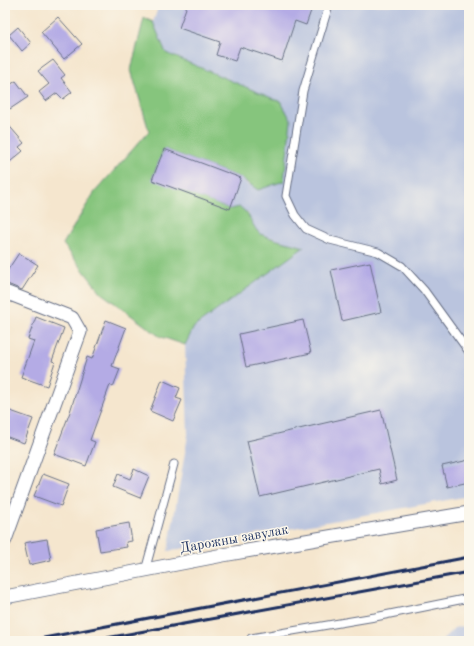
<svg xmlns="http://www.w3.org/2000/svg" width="474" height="646" font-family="'Old Standard TT',serif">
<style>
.industrial{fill:#bac4de}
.green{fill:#86c57d;stroke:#507a6e}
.building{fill:#b4abe5}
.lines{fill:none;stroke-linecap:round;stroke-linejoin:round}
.service-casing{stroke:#676f85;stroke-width:9}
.minor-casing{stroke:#676f85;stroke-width:15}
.service{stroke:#fff;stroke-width:7}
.minor{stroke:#fff;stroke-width:13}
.rail{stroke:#1b2f5e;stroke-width:3}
.labels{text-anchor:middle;stroke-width:3;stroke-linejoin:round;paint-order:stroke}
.street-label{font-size:14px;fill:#1b2f5e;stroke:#fbf7ec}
</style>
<rect width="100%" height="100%" fill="#fbf7ec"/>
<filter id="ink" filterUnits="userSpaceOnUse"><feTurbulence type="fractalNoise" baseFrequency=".025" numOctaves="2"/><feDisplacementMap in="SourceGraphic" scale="8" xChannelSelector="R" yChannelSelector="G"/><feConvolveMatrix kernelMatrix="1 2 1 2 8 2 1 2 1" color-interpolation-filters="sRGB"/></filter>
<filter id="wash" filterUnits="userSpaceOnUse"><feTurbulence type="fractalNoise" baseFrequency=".012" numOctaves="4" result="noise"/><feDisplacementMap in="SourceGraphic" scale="16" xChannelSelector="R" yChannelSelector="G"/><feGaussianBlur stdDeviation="0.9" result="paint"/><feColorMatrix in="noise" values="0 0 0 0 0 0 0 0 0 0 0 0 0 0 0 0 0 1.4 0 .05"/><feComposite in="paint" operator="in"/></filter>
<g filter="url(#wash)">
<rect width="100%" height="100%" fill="#f5e6ce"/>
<!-- industrial -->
<path class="industrial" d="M 159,5 L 469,5 L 469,496 L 168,551 L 188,435 L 185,345 L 194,327 L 303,247 L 259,234 L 251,222 L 248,213 L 230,209 L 152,180 L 164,149 L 241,178 L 250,186 L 281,102 L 166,53 L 153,22 Z
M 469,625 L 469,641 L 441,641 L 454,628 Z"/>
<!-- green -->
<path class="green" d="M 144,18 L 153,22 L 166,53 L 281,102 L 291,120 L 284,181 L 258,190 L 241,178 L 164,149 L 152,179 L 230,209 L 240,207 C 251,215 250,222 258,232 C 264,238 295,244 304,247 L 194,327 L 185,345 L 159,336 L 101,293 L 63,244 L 94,193 L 149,131 L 131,70 Z"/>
<g id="blocks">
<!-- building -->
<path class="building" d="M 187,5 L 313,5 L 306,25 L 295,21 L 282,61 L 240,47 L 235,61 L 216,55 L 220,42 L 179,28 Z
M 58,17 L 82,44 L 64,59 L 41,32 Z
M 18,27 L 31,43 L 22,51 L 9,35 Z
M 53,60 L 65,75 L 61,78 L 72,92 L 63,99 L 57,93 L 46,101 L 39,92 L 49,84 L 38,71 Z
M 16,81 L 28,97 L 10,109 L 5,102 L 5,88 Z
M 5,121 L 24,143 L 19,147 L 23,151 L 5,166 Z
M 164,149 L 241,178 L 230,209 L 152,180 Z
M 19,253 L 38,265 L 22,290 L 5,283 L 5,274 Z
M 370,262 L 381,312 L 342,321 L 331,270 Z
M 36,317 L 64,328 L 52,361 L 55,362 L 47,386 L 21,377 L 34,341 L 28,339 Z
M 106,320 L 126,328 L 112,366 L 120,369 L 113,387 L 110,385 L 90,440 L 95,442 L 86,466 L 54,454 L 70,412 L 87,357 L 92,359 Z
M 303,320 L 311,353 L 246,367 L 239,334 Z
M 162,380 L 180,388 L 176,398 L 182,400 L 173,421 L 150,411 Z
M 5,409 L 33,419 L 24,443 L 5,436 Z
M 381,410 L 397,480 L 382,484 L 379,469 L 260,497 L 247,441 Z
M 469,460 L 469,482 L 447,487 L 442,466 Z
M 134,469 L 149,476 L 140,498 L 113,487 L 118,474 L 130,479 Z
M 43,474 L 69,484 L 61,506 L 34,496 Z
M 129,523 L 132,541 L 126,542 L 127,547 L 100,551 L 96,529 Z
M 47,539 L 51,560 L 29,565 L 24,543 Z"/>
</g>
</g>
<g filter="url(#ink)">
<use href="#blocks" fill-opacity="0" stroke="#676f85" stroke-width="1"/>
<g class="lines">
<!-- service casing -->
<g class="service-casing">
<path id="service" d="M 329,5 L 303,91 L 286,196 L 295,215 L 306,229 L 330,240 L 378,252 L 402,266 L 424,290 L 469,352
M 145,571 L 174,464
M 251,638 L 375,617 L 469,598"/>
</g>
<!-- minor casing -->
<g class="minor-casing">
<path id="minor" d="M 5,292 L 72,318 L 80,332 L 5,540
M 5,597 L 223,555 L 469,513"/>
</g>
<!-- service -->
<use href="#service" class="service"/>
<!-- minor -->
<use href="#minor" class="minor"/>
<!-- rail -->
<path class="rail" d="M 28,641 L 469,557
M 90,641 L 469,572"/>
</g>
</g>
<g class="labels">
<!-- street labels -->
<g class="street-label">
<text transform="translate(234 538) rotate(-10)" y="5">Дарожны завулак</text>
</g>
</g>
<!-- margin -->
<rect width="474" height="646" fill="none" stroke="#fbf7ec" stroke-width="20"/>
</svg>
